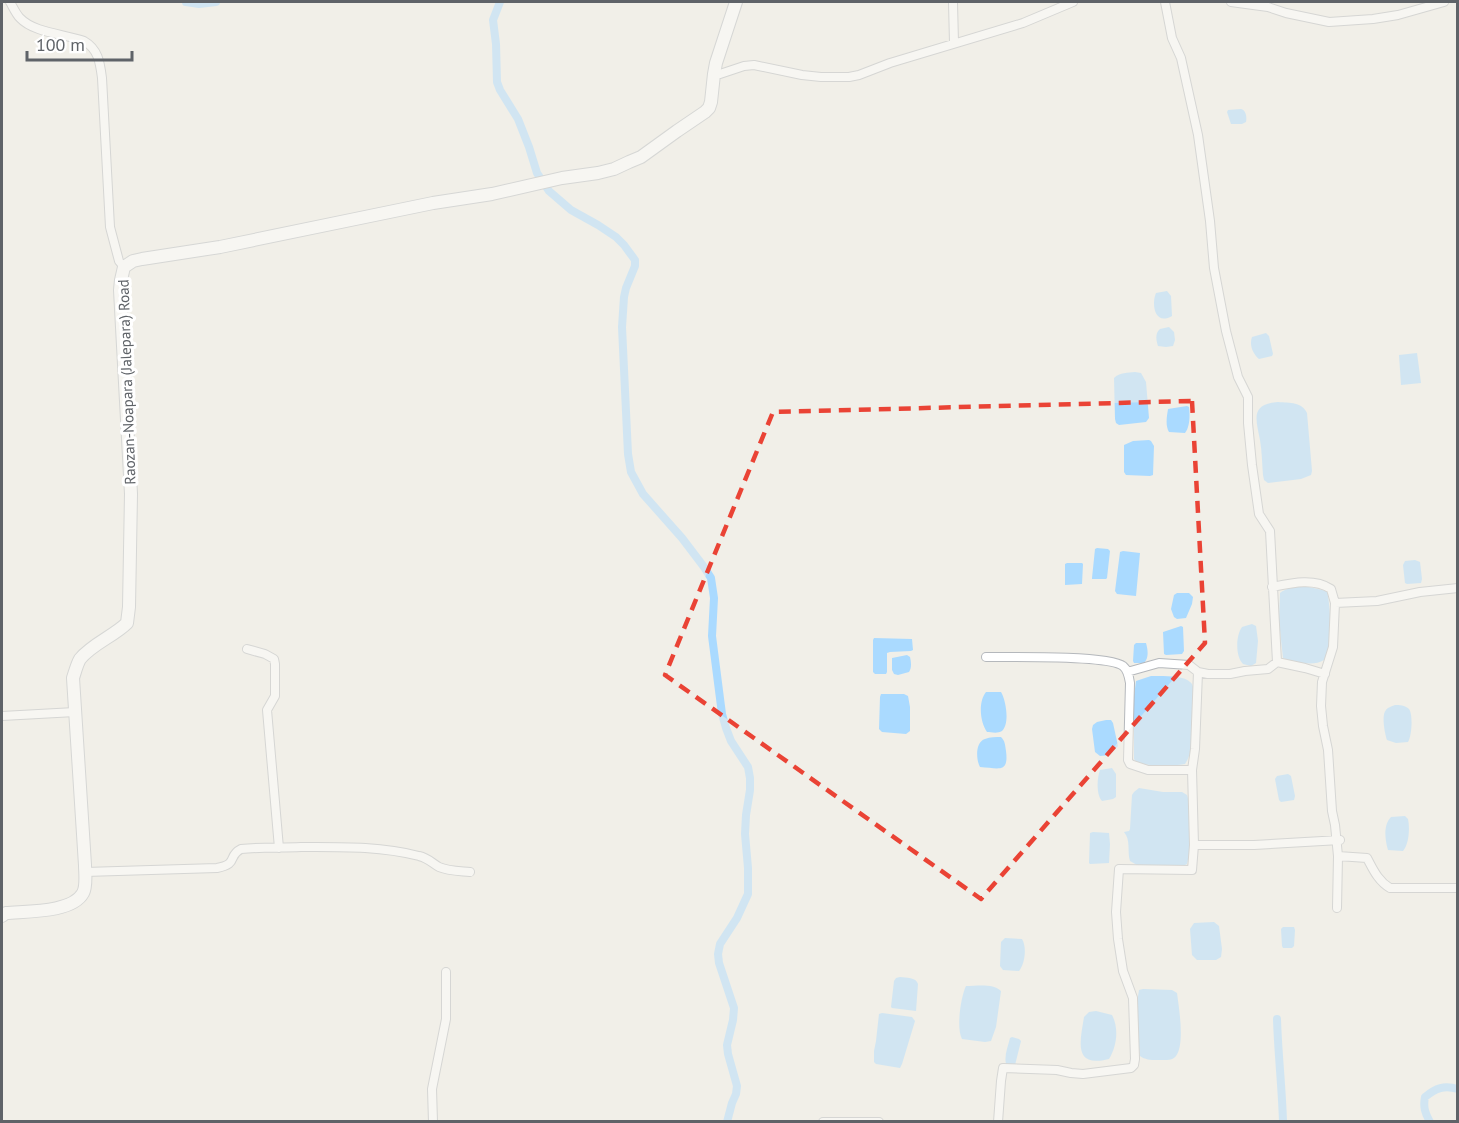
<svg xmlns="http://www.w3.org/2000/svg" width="1459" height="1123" font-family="'PT Sans',sans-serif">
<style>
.water{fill:#aadaff}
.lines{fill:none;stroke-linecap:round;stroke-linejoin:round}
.canal{stroke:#aadaff;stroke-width:8}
.minor-casing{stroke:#b5b8bc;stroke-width:10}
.secondary-casing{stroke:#b6babf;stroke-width:14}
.minor{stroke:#fff;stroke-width:8}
.secondary{stroke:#fff;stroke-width:12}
.marked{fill:none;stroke:#ea4335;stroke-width:4.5;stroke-dasharray:12 8;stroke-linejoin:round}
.labels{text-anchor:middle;stroke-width:6;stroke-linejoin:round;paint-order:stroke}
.street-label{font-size:15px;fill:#5f6368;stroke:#fff}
</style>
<rect width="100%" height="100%" fill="#f1efe8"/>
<!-- water -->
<path class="water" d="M 1241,109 C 1246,110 1247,117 1246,122 L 1242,124 L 1231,124 L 1227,112 L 1228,110 Z
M 1167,291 L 1171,296 L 1172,316 C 1155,326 1151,305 1156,293 Z
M 1169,327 L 1174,332 L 1175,340 L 1173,346 L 1166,347 L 1158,346 C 1156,340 1155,333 1160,329 Z
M 1266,333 L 1269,336 L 1273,354 L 1272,356 L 1259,359 C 1253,354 1249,345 1252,337 Z
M 1417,353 L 1421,383 L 1401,385 L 1399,355 Z
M 1135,372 L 1141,373 L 1146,382 L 1149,418 L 1146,422 L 1119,425 L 1116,423 L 1115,419 L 1114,378 C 1120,372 1128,373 1135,372 Z
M 1278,402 C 1290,403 1302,402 1307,413 L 1312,471 L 1311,475 L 1301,479 L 1268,483 L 1264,480 L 1263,475 C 1262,463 1262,452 1260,440 C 1256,419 1250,404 1278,402 Z
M 1187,406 L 1189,407 C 1190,415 1190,427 1185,433 L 1169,432 C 1165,425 1167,416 1168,409 Z
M 1149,440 L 1151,441 L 1154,446 L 1153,475 L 1150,476 L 1126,475 L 1124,472 L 1124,445 L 1133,441 Z
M 1097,548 L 1108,549 L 1110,551 L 1107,578 L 1106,579 L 1092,579 L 1092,578 L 1095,549 Z
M 1123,551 L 1140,553 L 1136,596 L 1117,594 L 1115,591 L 1120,552 Z
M 1415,560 L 1420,562 L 1422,579 L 1421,583 L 1407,584 L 1405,583 L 1403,565 L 1405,561 Z
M 1067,563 L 1082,563 L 1083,564 L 1082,584 L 1065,585 L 1065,564 Z
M 1304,586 L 1327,591 L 1328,596 C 1330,609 1334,652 1324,660 C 1314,667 1293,662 1283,658 L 1279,621 L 1280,593 C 1286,588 1295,587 1304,586 Z
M 1177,593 L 1189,593 L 1193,597 L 1192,604 L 1186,618 L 1177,619 L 1174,617 L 1171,609 L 1174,595 Z
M 1252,624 L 1256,626 L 1258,641 L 1256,663 L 1251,666 L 1243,664 C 1235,656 1236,635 1242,627 Z
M 1181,626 L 1183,627 L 1184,651 L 1182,654 L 1166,655 L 1164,654 L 1163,632 Z
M 874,638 L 912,639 L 913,650 L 911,651 L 890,652 L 887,653 L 887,672 L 886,674 L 875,674 L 873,672 L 873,640 Z
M 1136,643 L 1146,643 C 1148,650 1149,658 1144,663 L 1134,663 L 1133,661 L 1134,645 Z
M 907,655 L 910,657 C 911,661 912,668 909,672 L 898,675 L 894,674 L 892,670 L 892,658 Z
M 1151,676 C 1160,676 1184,675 1190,682 C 1193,684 1193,687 1194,691 C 1193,712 1197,747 1185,764 C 1169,767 1152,766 1137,763 L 1134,759 L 1134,696 L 1136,681 Z
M 986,692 L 1001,692 C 1006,700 1010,724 1002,731 C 997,734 991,732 987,732 C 980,722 978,702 986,692 Z
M 881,694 L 904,694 L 908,696 L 910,707 L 910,731 L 906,734 L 882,732 L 879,729 L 880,697 Z
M 1395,705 C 1399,705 1405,705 1409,709 C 1413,714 1412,736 1408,742 L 1396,743 L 1387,740 C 1385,734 1381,715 1386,710 C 1387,708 1392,706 1395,705 Z
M 1106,720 L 1111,720 L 1113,723 L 1118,746 L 1110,755 L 1100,756 L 1095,752 L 1092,729 L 1093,725 L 1097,722 Z
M 1001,737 C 1005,741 1005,744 1006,751 C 1009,774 998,768 980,767 C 976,760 975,742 985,739 C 990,737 996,737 1001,737 Z
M 1112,768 L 1116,774 L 1116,797 L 1113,799 L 1102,801 C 1096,794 1097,778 1100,770 Z
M 1288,774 L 1291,776 L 1295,796 L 1294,800 L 1281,802 L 1279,800 L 1275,779 L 1277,776 Z
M 1139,788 L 1163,792 L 1182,792 L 1187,795 L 1189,801 L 1189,855 L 1187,864 L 1183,866 L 1137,865 L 1130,861 C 1127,851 1131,840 1124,832 L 1129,831 L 1130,829 L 1132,795 L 1134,792 Z
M 1405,816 L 1408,819 C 1410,828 1409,844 1403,851 L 1388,850 C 1385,840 1383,825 1391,817 Z
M 1093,832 L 1109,833 L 1110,844 L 1109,863 L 1090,864 L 1089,863 L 1090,833 Z
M 1214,922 L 1219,926 L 1222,949 L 1221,957 L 1216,960 L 1197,960 L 1192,955 L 1190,929 L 1194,923 Z
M 1283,927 L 1294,927 L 1295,930 L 1294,946 L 1292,948 L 1283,948 L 1282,946 L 1281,929 Z
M 1005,938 L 1022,939 C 1027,947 1025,964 1019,971 L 1003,970 L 1000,966 L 1001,942 Z
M 900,977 C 906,978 916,977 918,984 L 916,1011 L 892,1008 L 891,1007 L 894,981 L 896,978 Z
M 966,986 C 977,986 993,983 1001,991 L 996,1027 L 991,1041 L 985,1042 L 962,1039 C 956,1028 961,996 966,986 Z
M 1143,989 L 1172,990 L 1177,993 C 1179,1008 1185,1044 1176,1056 C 1173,1060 1169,1060 1163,1060 C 1155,1060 1147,1061 1140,1056 C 1138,1035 1135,1011 1139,990 Z
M 1096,1011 L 1112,1015 C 1119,1028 1117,1046 1109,1059 C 1073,1068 1080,1042 1084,1017 L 1089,1012 Z
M 882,1013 L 912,1017 L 915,1021 L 902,1064 L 900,1068 L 876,1064 L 874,1062 L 874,1051 L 876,1041 L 879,1014 Z
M 1012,1037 L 1019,1039 L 1021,1041 L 1015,1065 L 1006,1064 C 1004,1055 1008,1047 1010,1038 Z"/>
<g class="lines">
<!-- canal -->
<path class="canal" d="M 186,2 L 199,4 L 216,2
M 500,2 L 493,20 L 496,44 L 497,82 L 500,90 L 518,119 L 529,147 L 537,173 L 549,191 L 571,210 L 598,225 L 616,237 L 624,245 L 635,260 L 635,266 L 626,288 L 624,297 L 622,327 L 628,454 L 631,472 L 643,494 L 682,538 L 704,567 L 711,578 L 714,598 L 712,636 L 722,714 L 726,728 L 731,741 L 748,767 L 750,778 L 750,790 L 746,815 L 745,834 L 748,868 L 748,894 L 737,918 L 720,944 L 718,954 L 719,963 L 734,1008 L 733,1020 L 727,1045 L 728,1054 L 737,1086 L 736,1094 L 732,1103 L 727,1122
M 1277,1019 C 1278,1053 1282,1087 1283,1122
M 1430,1122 C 1425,1113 1423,1107 1425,1097 C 1436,1088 1444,1085 1458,1089"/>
<!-- minor casing -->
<g class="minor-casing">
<path id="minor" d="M 10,2 C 13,7 16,14 20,18 C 34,33 65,34 84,41 C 98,49 100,62 102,78 L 110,227 L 119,261 L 124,267
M 953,2 L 954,43
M 1231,2 L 1268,7 L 1286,13 L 1329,22 L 1373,19 L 1398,15 L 1444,2
M 714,74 L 720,74 L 744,66 L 754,65 L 802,75 L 821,77 L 849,77 L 859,75 L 890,63 L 1023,23 L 1073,2
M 1272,587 C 1292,583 1314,578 1331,589 L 1335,603 L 1377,601 L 1420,592 L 1458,588
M 1335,603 L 1333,647 L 1322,682 L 1321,706 L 1323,726 L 1328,750 L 1332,811 L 1335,825 L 1338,856 L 1337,908
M 247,649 L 265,654 L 274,659 L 275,664 L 275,696 L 267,710 L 279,848
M 986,657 C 1009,657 1109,655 1123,666 C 1128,670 1129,677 1130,683 L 1128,760 L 1130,764 L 1148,770 L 1192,770
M 1277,662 L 1305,668 L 1325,674
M 1127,672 L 1159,663 L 1189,665 L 1198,672 L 1208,674 L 1230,674 L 1245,671 L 1268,669 L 1277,662 L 1270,531 L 1259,514 L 1252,465 L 1248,423 L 1248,397 L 1238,377 L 1226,331 L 1214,268 L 1210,221 L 1198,135 L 1181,58 L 1172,38 L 1165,2
M 2,716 L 75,712
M 1194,845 L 1254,845 L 1340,840
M 1338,856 L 1367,858 C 1373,869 1378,881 1390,888 L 1458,888
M 85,872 L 217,868 C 239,864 227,856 241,849 C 261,847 281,848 301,847 C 341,847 380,846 419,856 C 428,858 432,863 439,867 C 448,871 460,871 470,872
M 433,1122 L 432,1089 L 446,1019 L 446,972
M 823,1122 L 879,1122
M 998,1122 L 1001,1081 L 1003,1068 L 1057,1070 L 1071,1073 L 1083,1074 L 1131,1068 L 1134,1065 L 1135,1059 L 1133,998 L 1123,971 L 1118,939 L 1116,912 L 1119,869 L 1192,870 L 1194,845 L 1192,770 L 1195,749 L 1198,672"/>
</g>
<!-- secondary casing -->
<g class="secondary-casing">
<path id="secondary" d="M 2,916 L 6,913 C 26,911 72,913 83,893 C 87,886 85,873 85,865 L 73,678 C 75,672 77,664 80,659 C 92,644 114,636 127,623 L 129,607 L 131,494 L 120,290 L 121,280 L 124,267 L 133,261 L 142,259 L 220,247 L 433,203 L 492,194 L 562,178 L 598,173 L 614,169 L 629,162 L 641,157 L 677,131 L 705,112 L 709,108 L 711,102 L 714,74 L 716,63 L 736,2"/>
</g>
<!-- minor -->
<use href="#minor" class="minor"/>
<!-- secondary -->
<use href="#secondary" class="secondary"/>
</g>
<!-- marked area -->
<path d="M0 0H1459V1123H0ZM 1192,401 L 1205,643 L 981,899 L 665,675 L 773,412 Z" fill="#f1efe8" fill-opacity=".55" fill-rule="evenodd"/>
<path class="marked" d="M 1192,401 L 1205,643 L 981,899 L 665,675 L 773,412 Z"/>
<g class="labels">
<!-- street labels -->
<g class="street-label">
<text transform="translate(127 382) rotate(-92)" y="5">Raozan-Noapara (Jalepara) Road</text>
</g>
</g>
<!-- border -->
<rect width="1459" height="1123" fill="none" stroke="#5f6368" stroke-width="6"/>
<!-- scale -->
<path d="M27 51v9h105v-9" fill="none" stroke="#5f6368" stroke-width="3"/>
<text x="36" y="51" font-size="18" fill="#5f6368" stroke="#ffffff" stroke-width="4.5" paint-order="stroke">100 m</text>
</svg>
